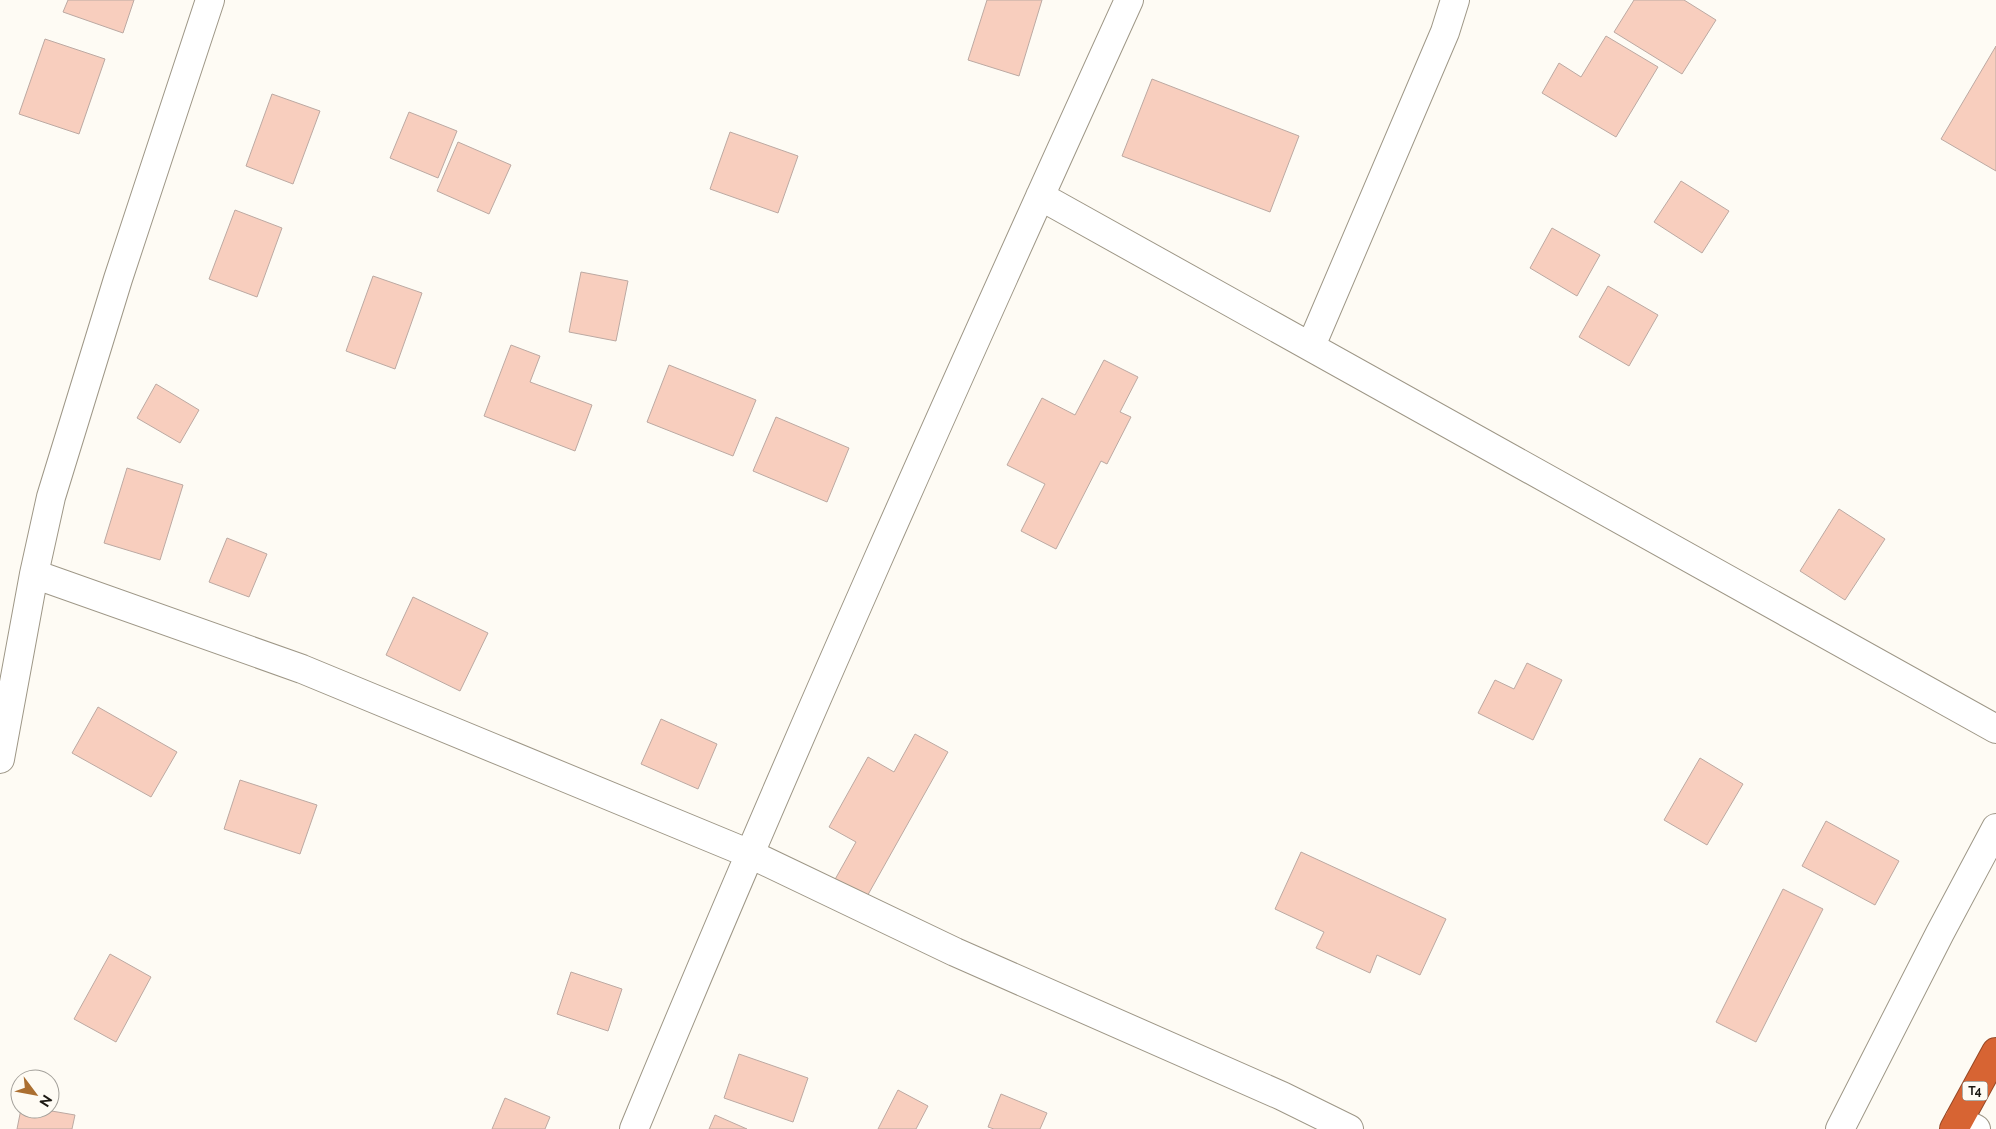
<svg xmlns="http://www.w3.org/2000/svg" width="1996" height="1129" font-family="Raleway,sans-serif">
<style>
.building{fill:#f8cebe;stroke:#bca9a2}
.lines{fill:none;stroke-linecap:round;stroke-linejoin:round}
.minor-casing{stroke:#9e9787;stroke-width:30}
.highway-casing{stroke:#954927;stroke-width:30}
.minor{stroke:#fff;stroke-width:28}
.highway{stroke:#d76433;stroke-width:28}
.labels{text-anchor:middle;stroke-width:4;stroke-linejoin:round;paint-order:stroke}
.shield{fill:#fefbf4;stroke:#5f5c56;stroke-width:1}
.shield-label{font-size:12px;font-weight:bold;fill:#1b1812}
</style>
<rect width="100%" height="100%" fill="#fefbf4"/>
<!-- building -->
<path class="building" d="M 68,0 L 134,0 L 123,33 L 63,12 Z
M 987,0 L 1042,0 L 1019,76 L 968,60 Z
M 1634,0 L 1684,0 L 1716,20 L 1682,74 L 1614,32 Z
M 1606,36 L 1658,67 L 1616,137 L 1542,93 L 1559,63 L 1581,77 Z
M 45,39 L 105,59 L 79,134 L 19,114 Z
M 1996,46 L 1996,171 L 1941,139 Z
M 1152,79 L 1299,136 L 1270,212 L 1122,156 Z
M 272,94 L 320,111 L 293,184 L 246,166 Z
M 409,112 L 457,131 L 438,178 L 390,158 Z
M 730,132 L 798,156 L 778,213 L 710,189 Z
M 458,142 L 511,165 L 489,214 L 437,191 Z
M 1681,181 L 1729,211 L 1702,253 L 1654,222 Z
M 235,210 L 282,228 L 257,297 L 209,279 Z
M 1552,228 L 1600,255 L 1577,296 L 1530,268 Z
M 581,272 L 628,281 L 616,341 L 569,332 Z
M 373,276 L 422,293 L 395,369 L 346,351 Z
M 1608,286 L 1658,315 L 1629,366 L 1579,337 Z
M 511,345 L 540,356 L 530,382 L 592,405 L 575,451 L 484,416 Z
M 1104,360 L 1138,377 L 1120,412 L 1131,417 L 1107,464 L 1101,461 L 1056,549 L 1021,531 L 1045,484 L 1007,465 L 1042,398 L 1075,415 Z
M 669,365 L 756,400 L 733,456 L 647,422 Z
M 156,384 L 199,410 L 180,443 L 137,418 Z
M 776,417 L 849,448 L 827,502 L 753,471 Z
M 127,468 L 183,485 L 160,560 L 104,543 Z
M 1839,509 L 1885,539 L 1845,600 L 1800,571 Z
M 227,538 L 267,554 L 249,597 L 209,582 Z
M 413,597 L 488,633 L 460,691 L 386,655 Z
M 1527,663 L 1562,680 L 1533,740 L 1478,713 L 1495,680 L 1514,689 Z
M 98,707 L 177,752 L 151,797 L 72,753 Z
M 661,719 L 717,744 L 698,789 L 641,764 Z
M 915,734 L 948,752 L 865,900 L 833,883 L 856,842 L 829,827 L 868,757 L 894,772 Z
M 1700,758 L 1743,784 L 1707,845 L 1664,820 Z
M 240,780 L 317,805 L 300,854 L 224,829 Z
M 1826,821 L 1899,861 L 1875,905 L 1802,866 Z
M 1301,852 L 1446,919 L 1420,975 L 1377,955 L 1370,973 L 1316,948 L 1324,932 L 1275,909 Z
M 1783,889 L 1823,909 L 1756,1042 L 1716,1022 Z
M 110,954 L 151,977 L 116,1042 L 74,1019 Z
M 571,972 L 622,989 L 608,1031 L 557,1014 Z
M 739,1054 L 808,1078 L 793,1122 L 724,1098 Z
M 898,1090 L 928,1106 L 916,1129 L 878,1129 Z
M 1001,1094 L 1047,1113 L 1040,1129 L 994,1129 L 988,1127 Z
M 505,1098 L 550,1117 L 545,1129 L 492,1129 Z
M 21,1109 L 40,1109 L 75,1115 L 72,1129 L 17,1129 Z
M 715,1115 L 747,1129 L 709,1129 Z"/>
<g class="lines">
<!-- minor casing -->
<g class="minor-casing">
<path id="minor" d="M 1040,196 L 1996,729
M 1311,346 L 1445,32 L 1455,0
M 34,574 L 302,669 L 750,854 L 955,952 L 1282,1096 L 1349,1129
M 0,759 L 34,574 L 51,497 L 118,279 L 210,0
M 1959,1120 L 1976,1129
M 634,1129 C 791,749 959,374 1129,0
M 1840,1129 L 1940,933 L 1996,828"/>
</g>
<!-- highway casing -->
<g class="highway-casing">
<path id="highway" d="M 1954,1129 L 1996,1052"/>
</g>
<!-- minor -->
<use href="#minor" class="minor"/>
<!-- highway -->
<use href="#highway" class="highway"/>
</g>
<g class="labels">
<!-- shield labels -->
<rect class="shield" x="1962.5" y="1081.5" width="25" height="19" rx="4"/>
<g class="shield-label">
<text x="1975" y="1095">T4</text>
</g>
</g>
<!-- north arrow -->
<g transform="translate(35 1094) rotate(122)"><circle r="24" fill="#fefbf4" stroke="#a3a09a"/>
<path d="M0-4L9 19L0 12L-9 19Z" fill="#ab6f31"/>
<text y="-8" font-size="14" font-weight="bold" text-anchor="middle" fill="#1b1812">N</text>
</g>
</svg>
